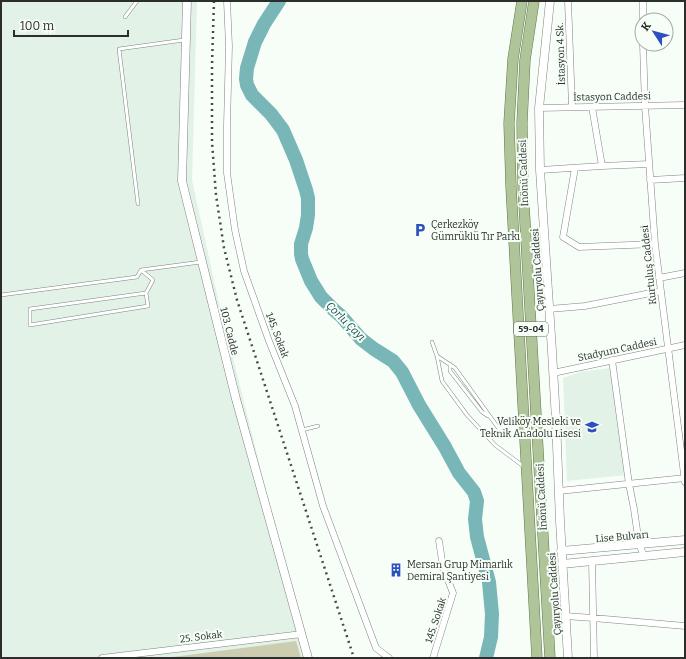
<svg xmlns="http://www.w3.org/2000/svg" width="686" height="659" font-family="Bitter,serif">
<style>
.built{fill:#e3f2e6}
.green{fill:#ccccb0}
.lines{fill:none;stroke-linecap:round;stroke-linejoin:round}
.river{stroke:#79b6b7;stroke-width:14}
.service-casing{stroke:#7d847f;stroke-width:4}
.minor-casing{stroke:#7d847f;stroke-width:7}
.tertiary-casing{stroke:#7d847f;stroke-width:9}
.primary-casing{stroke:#607647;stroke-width:11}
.service{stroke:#fff;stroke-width:3}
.minor{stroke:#fff;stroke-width:6}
.tertiary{stroke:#fff;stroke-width:8}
.primary{stroke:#b0c49a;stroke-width:10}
.rail{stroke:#474b47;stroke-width:2.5;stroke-dasharray:2 4;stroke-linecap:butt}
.labels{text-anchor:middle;stroke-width:4;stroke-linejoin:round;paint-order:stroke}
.shield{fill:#f6fef7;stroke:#686c68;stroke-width:1}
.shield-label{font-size:9px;font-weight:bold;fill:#2b2e2b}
.street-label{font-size:10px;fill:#2b2e2b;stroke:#f6fef7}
.poi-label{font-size:10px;fill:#2b2e2b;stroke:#f6fef7;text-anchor:start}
.water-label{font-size:11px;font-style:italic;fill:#164d4e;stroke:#f6fef7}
</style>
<rect width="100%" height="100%" fill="#f6fef7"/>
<!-- built -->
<path class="built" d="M 1,1 L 197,1 L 192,180 L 217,294 L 308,658 L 1,658 Z
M 610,368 L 626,475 L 567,481 L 563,378 L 580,372 Z"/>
<!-- green -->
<path class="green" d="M 296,641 L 301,658 L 165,658 Z"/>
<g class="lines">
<!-- river -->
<path class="river" d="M 279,1 L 264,24 L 255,42 L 247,68 L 246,79 L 247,85 L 252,95 L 271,114 L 283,130 L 296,160 L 306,190 L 308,198 L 308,215 L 306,228 L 301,244 L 301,254 L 302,259 L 311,281 L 321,297 L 334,310 L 341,316 L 361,339 L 374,349 L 393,361 L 402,372 L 419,405 L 445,447 L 459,473 L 474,492 L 477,501 L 475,519 L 477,537 L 489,582 L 492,614 L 491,637 L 486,658"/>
<!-- service casing -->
<g class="service-casing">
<path id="service" d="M 125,17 L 137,1
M 138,204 L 119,49 L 184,40
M 141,270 L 201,262
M 1,295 L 137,277 L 141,270 L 153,280 L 146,293 L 148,306 L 30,325 L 30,309 L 146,293
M 432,342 L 437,356 L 455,368 L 499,429 L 522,420
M 437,356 L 442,381 L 467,415 L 495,445 L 523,466
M 450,364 L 450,371 L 482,412 L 488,416
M 302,430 L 318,426"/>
</g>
<!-- minor casing -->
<g class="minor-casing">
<path id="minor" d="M 227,1 L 229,46 L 227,125 L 227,173 L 235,230 L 244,271 L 269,341 L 295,406 L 323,506 L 376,648 L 389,658
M 568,1 L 572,107
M 643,1 L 643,20
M 643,44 L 645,106 L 655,244 L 685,482
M 592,107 L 602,166
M 539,108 L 685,105
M 575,168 L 563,237 L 579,247 L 655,244
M 540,170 L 602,166 L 649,164
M 650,180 L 685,178
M 659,278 L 685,273
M 549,309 L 585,306 L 661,291
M 612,360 L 629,484 L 634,509 L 639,544 L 644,556
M 553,373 L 685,345
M 559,491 L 685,478
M 592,561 L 594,658
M 565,616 L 593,618 L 685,626
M 102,658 L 302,634
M 433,658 L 453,593 L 443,567 L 439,541"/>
</g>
<!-- tertiary casing -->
<g class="tertiary-casing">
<path id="tertiary" d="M 187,1 L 182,181 L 236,399 L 308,658
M 550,1 L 539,108 L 540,170 L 552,351 L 556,420 L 560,521 L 568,658
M 561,551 L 685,540
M 562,564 L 685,552"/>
</g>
<!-- primary casing -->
<g class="primary-casing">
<path id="primary" d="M 522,1 L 513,59 L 509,123 L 511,187 L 537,658
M 534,1 L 525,60 L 522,123 L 523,187 L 550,658"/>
</g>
<!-- service -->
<use href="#service" class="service"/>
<!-- minor -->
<use href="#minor" class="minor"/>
<!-- tertiary -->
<use href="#tertiary" class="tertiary"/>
<!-- primary -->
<use href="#primary" class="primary"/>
<!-- rail -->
<path class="rail" d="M 214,1 L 212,64 L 212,142 L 216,195 L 224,248 L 237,300 L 354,658"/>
</g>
<!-- icons -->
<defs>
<g id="parking-bare" transform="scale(1.08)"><path d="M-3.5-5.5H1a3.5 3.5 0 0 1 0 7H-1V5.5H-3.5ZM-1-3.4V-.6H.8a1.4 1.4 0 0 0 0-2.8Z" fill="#2d50c0" stroke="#f6fef7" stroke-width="2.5" paint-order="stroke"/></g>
<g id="school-bare" transform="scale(1.08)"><path d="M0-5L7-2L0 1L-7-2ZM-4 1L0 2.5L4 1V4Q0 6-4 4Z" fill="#2d50c0" stroke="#f6fef7" stroke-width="2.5" paint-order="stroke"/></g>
<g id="building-bare" transform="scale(1.08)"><path d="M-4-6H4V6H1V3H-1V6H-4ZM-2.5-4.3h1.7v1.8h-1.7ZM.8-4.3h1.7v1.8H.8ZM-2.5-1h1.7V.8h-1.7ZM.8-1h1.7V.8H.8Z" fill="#2d50c0" stroke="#f6fef7" stroke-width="2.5" paint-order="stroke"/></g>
</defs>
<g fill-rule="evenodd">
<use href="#parking-bare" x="420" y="230"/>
<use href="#school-bare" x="592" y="427"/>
<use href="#building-bare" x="396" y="570"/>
</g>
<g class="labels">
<!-- shield labels -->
<rect class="shield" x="514" y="322" width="34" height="14" rx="3"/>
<g class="shield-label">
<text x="531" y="332">59-04</text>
</g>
<!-- street labels -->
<g class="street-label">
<text transform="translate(560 54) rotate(-92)" y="4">İstasyon 4 Sk.</text>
<text transform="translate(612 96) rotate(-1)" y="4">İstasyon Caddesi</text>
<text transform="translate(523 173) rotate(-92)" y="4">İnönü Caddesi</text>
<text transform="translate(648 265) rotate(-96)" y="4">Kurtuluş Caddesi</text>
<text transform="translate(537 270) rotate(-94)" y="4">Çayıryolu Caddesi</text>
<text transform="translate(230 331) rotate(76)" y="4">103. Cadde</text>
<text transform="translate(278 335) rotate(69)" y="4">145. Sokak</text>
<text transform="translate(617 349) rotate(-12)" y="4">Stadyum Caddesi</text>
<text transform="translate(541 497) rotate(-93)" y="4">İnönü Caddesi</text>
<text transform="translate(622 536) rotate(-5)" y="4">Lise Bulvarı</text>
<text transform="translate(554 594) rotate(-94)" y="4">Çayıryolu Caddesi</text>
<text transform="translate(435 620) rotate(-72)" y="4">145. Sokak</text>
<text transform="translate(201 636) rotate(-7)" y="4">25. Sokak</text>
</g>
<!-- poi labels -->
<g class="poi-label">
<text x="431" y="228">Çerkezköy<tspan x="431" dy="12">Gümrüklü Tır Parkı</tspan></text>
<text x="581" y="425" text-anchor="end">Veliköy Mesleki ve<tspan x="581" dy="12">Teknik Anadolu Lisesi</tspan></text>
<text x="407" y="568">Mersan Grup Mimarlık<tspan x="407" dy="12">Demiral Şantiyesi</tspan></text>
</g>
<!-- water labels -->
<g class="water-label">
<text transform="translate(346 321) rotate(45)" y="4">Çorlu Çayı</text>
</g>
</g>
<!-- border -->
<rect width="686" height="659" fill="none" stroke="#2b2e2b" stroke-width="4"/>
<!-- north arrow -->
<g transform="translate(654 32) rotate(306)"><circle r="19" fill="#f6fef7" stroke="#a5aba5"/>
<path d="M0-3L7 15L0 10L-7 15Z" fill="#2d50c0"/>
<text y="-6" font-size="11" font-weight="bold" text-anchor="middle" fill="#2b2e2b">K</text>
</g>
<!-- scale -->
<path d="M14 30v6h114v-6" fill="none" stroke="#2b2e2b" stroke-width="2"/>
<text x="20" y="30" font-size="12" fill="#2b2e2b" stroke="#f6fef7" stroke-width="3" paint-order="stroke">100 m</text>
</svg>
